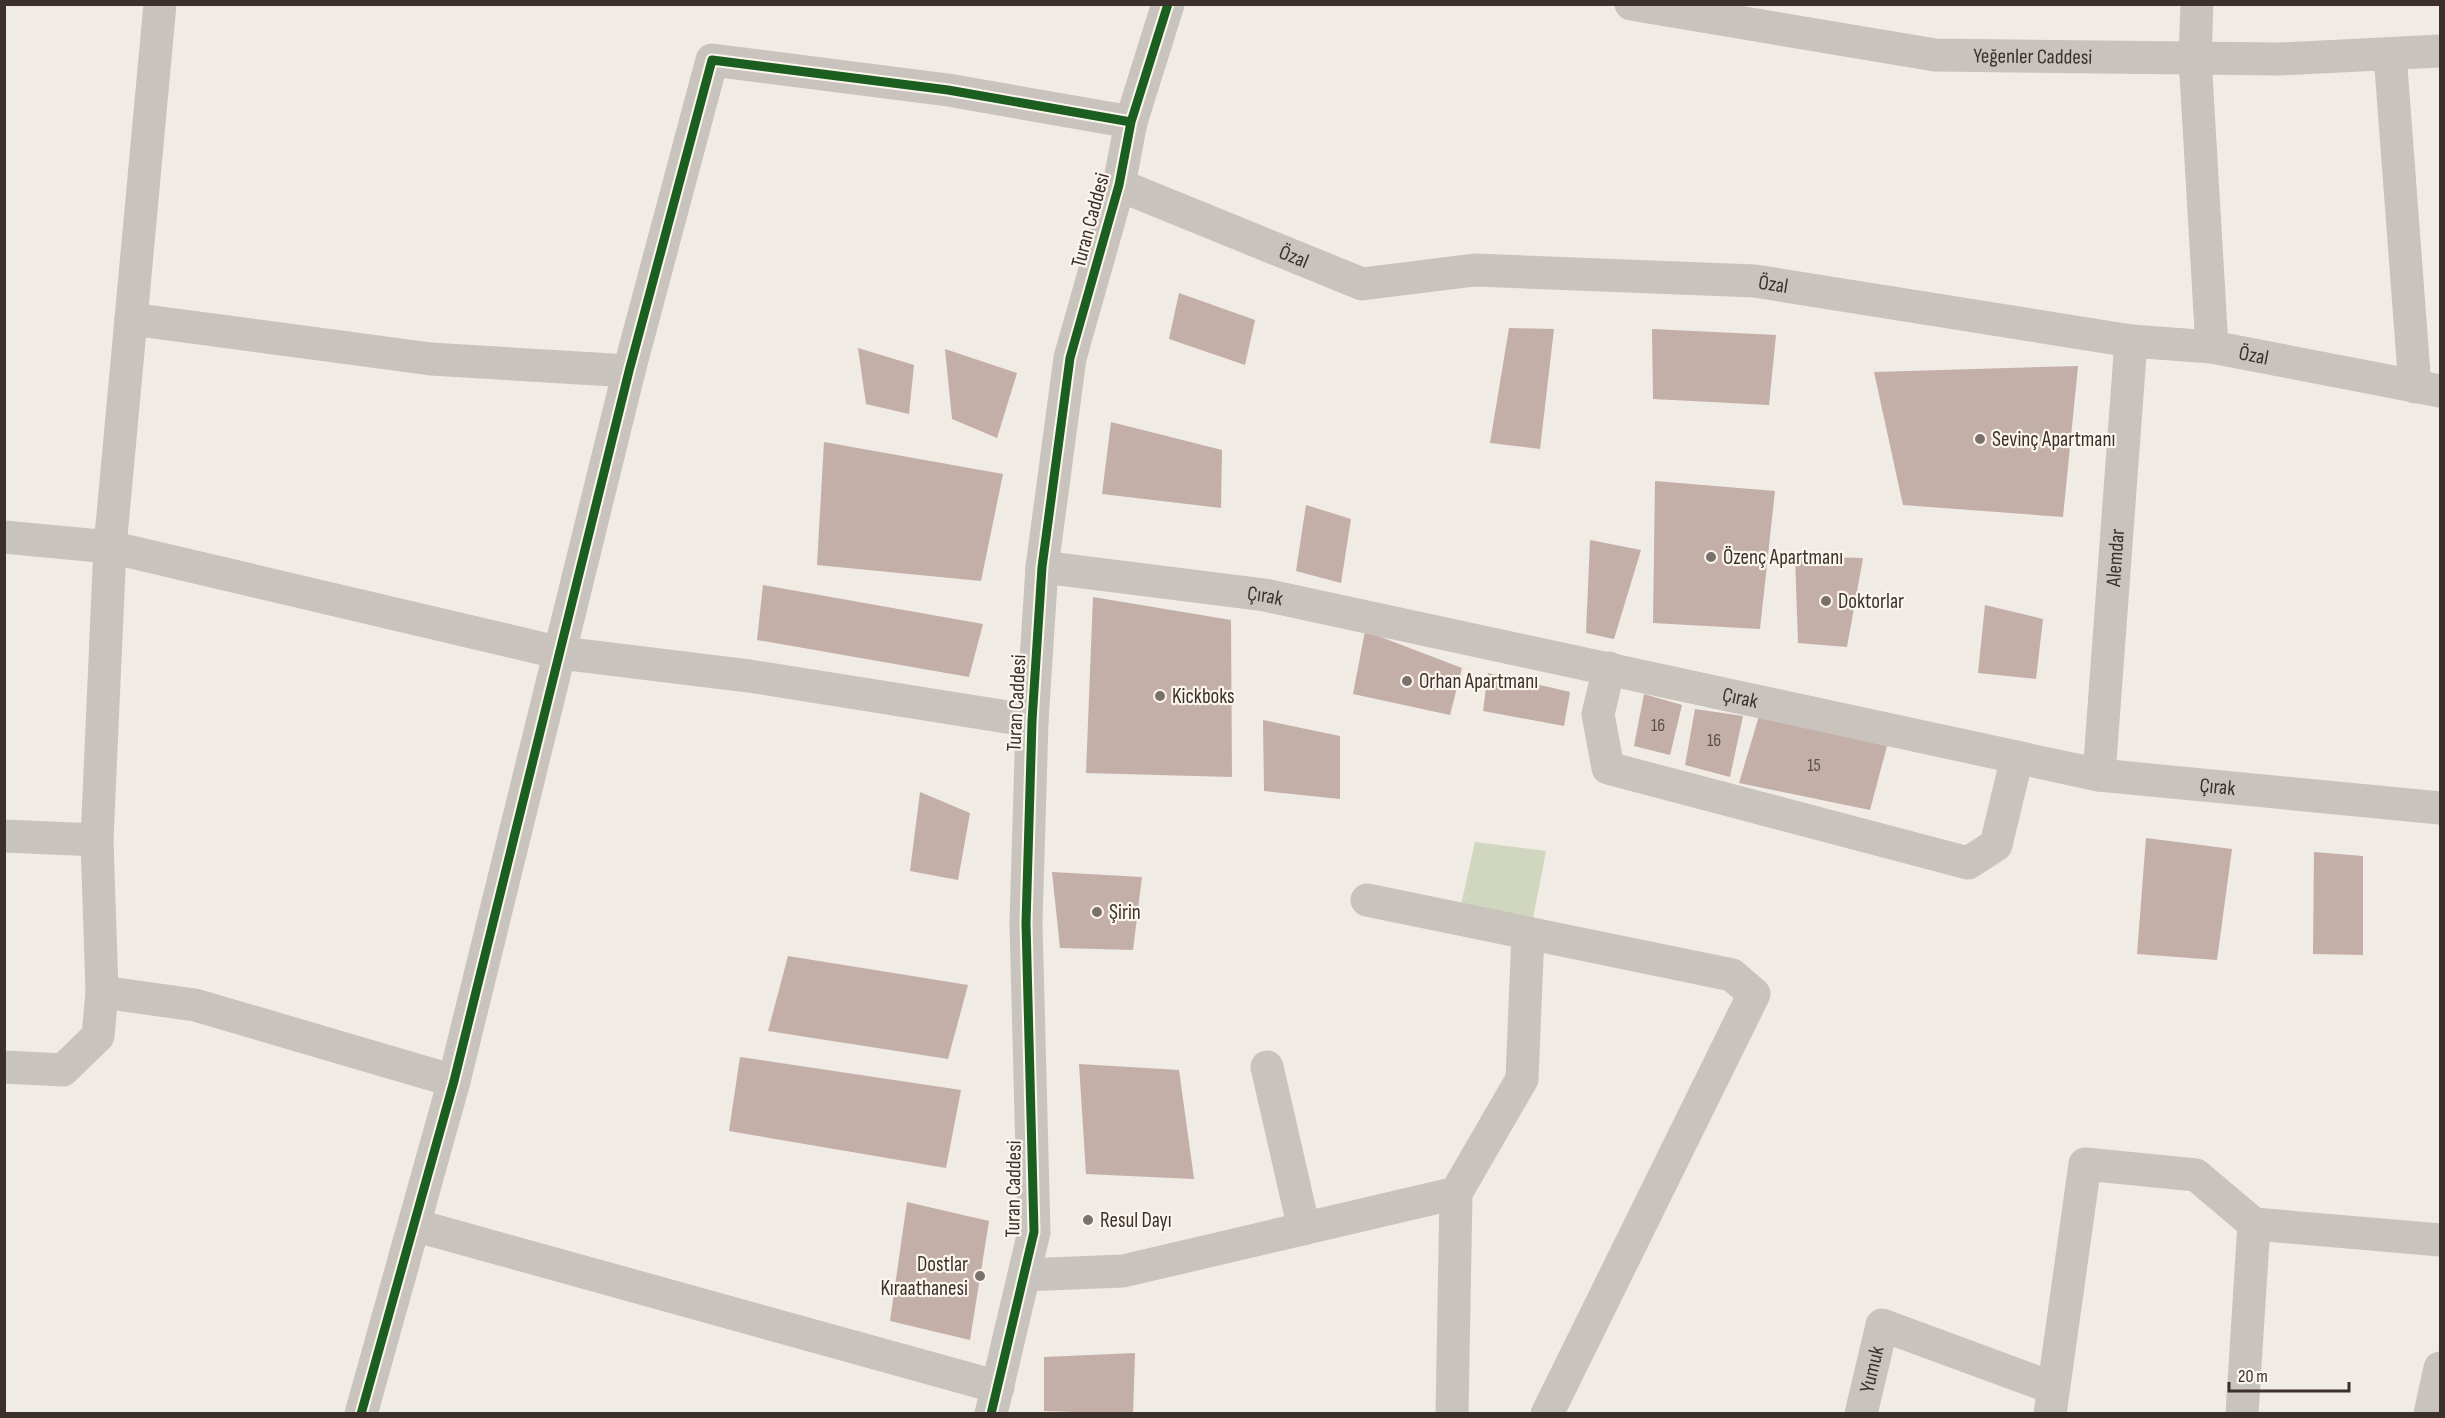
<svg xmlns="http://www.w3.org/2000/svg" width="2445" height="1418" font-family="'Sofia Sans Condensed',sans-serif">
<style>
.grass{fill:#d1d6bf}
.building{fill:#c3afa7}
.lines{fill:none;stroke-linecap:round;stroke-linejoin:round}
.minor{stroke:#c9c3be;stroke-width:33}
.cycleway-casing{stroke:#fbf5ee;stroke-width:13}
.cycleway{stroke:#1b5e20;stroke-width:9}
.poi-dot{fill:#7a716c;stroke:#fbf5ee;stroke-width:2}
.labels{text-anchor:middle;stroke-width:4.5;stroke-linejoin:round;paint-order:stroke}
.number-label{font-size:18px;fill:#5d504a}
.street-label{font-size:21px;fill:#3b302b;stroke:#fbf5ee}
.poi-label{font-size:21px;fill:#3b302b;stroke:#fbf5ee;text-anchor:start}
</style>
<rect width="100%" height="100%" fill="#f0ebe5"/>
<!-- grass -->
<path class="grass" d="M 1475,842 L 1546,851 L 1533,918 L 1461,905 Z"/>
<!-- building -->
<path class="building" d="M 1179,293 L 1255,320 L 1245,365 L 1169,339 Z
M 1509,328 L 1554,329 L 1540,449 L 1490,443 Z
M 1652,329 L 1776,335 L 1769,405 L 1653,399 Z
M 858,348 L 914,365 L 909,414 L 866,404 Z
M 945,349 L 1017,373 L 997,438 L 952,419 Z
M 2078,366 L 2063,517 L 1903,505 L 1874,372 Z
M 1111,422 L 1222,450 L 1221,508 L 1102,494 Z
M 824,442 L 1003,474 L 981,581 L 817,565 Z
M 1655,481 L 1775,491 L 1760,629 L 1653,623 Z
M 1306,505 L 1351,519 L 1341,583 L 1296,571 Z
M 1590,540 L 1641,550 L 1614,639 L 1586,633 Z
M 1795,556 L 1863,558 L 1847,647 L 1798,643 Z
M 763,585 L 983,624 L 969,677 L 757,640 Z
M 1093,597 L 1231,620 L 1232,777 L 1086,773 Z
M 1985,605 L 2043,619 L 2036,679 L 1978,673 Z
M 1365,631 L 1462,668 L 1450,715 L 1353,694 Z
M 1488,673 L 1570,692 L 1564,726 L 1483,711 Z
M 1644,694 L 1682,705 L 1670,755 L 1634,746 Z
M 1695,709 L 1743,716 L 1730,777 L 1685,765 Z
M 1759,716 L 1887,746 L 1870,810 L 1739,783 Z
M 1263,720 L 1340,736 L 1340,799 L 1264,791 Z
M 920,792 L 970,813 L 958,880 L 910,871 Z
M 2146,838 L 2232,849 L 2217,960 L 2137,954 Z
M 2314,852 L 2363,856 L 2363,955 L 2313,954 Z
M 1052,872 L 1142,877 L 1133,950 L 1060,948 Z
M 788,956 L 968,985 L 948,1059 L 768,1031 Z
M 740,1057 L 961,1090 L 946,1168 L 729,1131 Z
M 1079,1064 L 1179,1070 L 1194,1179 L 1086,1174 Z
M 907,1202 L 989,1221 L 970,1340 L 890,1321 Z
M 1135,1353 L 1133,1414 L 1044,1411 L 1044,1357 Z"/>
<g class="lines">
<!-- minor -->
<g class="minor">
<path id="s1" d="M 1631,4 L 1935,55 L 2279,59 L 2440,51"/>
<path d="M 2197,4 L 2195,58 L 2212,347"/>
<path d="M 2390,54 L 2415,387"/>
<path id="s2" d="M 1119,185 L 1362,284 L 1475,270 L 1755,281 L 2131,341 L 2212,347 L 2440,391"/>
<path d="M 131,319 L 431,359 L 629,371"/>
<path d="M 4,537 L 110,547 L 561,653 L 749,676 L 1032,721"/>
<path id="s3" d="M 1042,567 L 1265,595 L 2099,775 L 2440,808"/>
<path d="M 1609,668 L 1598,714 L 1608,768 L 1968,863 L 1996,845 L 2017,757"/>
<path id="s4" d="M 2099,775 L 2131,341"/>
<path d="M 4,836 L 97,840"/>
<path d="M 1367,900 L 1732,975 L 1754,994 L 1547,1414"/>
<path d="M 102,992 L 195,1005 L 454,1081"/>
<path d="M 4,1067 L 63,1070 L 98,1036 L 102,992 L 97,840 L 110,547 L 160,4"/>
<path d="M 1267,1067 L 1304,1229"/>
<path d="M 414,1225 L 998,1387"/>
<path d="M 1024,1275 L 1123,1271 L 1456,1193"/>
<path d="M 361,1414 L 454,1081 L 629,371 L 712,60 L 948,90 L 1131,122"/>
<path d="M 991,1414 L 1034,1232 L 1026,923 L 1032,721 L 1042,567 L 1070,358 L 1119,185 L 1131,122 L 1168,4"/>
<path d="M 1452,1414 L 1456,1193 L 1522,1079 L 1528,933"/>
<path id="s5" d="M 1861,1414 L 1882,1325 L 2053,1388"/>
<path d="M 2050,1414 L 2085,1164 L 2196,1175 L 2254,1224 L 2440,1240"/>
<path d="M 2242,1414 L 2254,1224"/>
<path d="M 2430,1414 L 2440,1368"/>
</g>
<!-- cycleway casing -->
<g class="cycleway-casing">
<path id="cycleway" d="M 361,1414 L 454,1081 L 629,371 L 712,60 L 948,90 L 1131,122
M 991,1414 L 1034,1232 L 1026,923 L 1032,721 L 1042,567 L 1070,358 L 1119,185 L 1131,122 L 1168,4"/>
</g>
<!-- cycleway -->
<use href="#cycleway" class="cycleway"/>
</g>
<!-- markers -->
<g class="poi-dot">
<circle cx="1980" cy="439" r="6"/>
<circle cx="1711" cy="557" r="6"/>
<circle cx="1826" cy="601" r="6"/>
<circle cx="1407" cy="681" r="6"/>
<circle cx="1160" cy="696" r="6"/>
<circle cx="1097" cy="912" r="6"/>
<circle cx="1088" cy="1220" r="6"/>
<circle cx="980" cy="1276" r="6"/>
</g>
<g class="labels">
<!-- number labels -->
<g class="number-label">
<text x="1658" y="731">16</text>
<text x="1714" y="746">16</text>
<text x="1814" y="771">15</text>
</g>
<!-- street labels -->
<g class="street-label">
<text dy="7" stroke="none"><textPath href="#s1" startOffset="406">Yeğenler Caddesi</textPath></text>
<text transform="translate(1090 220) rotate(-75)" y="7">Turan Caddesi</text>
<text dy="7" stroke="none"><textPath href="#s2" startOffset="189">Özal</textPath></text>
<text dy="7" stroke="none"><textPath href="#s2" startOffset="675">Özal</textPath></text>
<text dy="7" stroke="none"><textPath href="#s2" startOffset="1161">Özal</textPath></text>
<text dy="7" stroke="none"><textPath href="#s4" startOffset="218">Alemdar</textPath></text>
<text dy="7" stroke="none"><textPath href="#s3" startOffset="225">Çırak</textPath></text>
<text dy="7" stroke="none"><textPath href="#s3" startOffset="711">Çırak</textPath></text>
<text transform="translate(1016 703) rotate(-87)" y="7">Turan Caddesi</text>
<text dy="7" stroke="none"><textPath href="#s3" startOffset="1197">Çırak</textPath></text>
<text transform="translate(1013 1189) rotate(-89)" y="7">Turan Caddesi</text>
<text dy="7" stroke="none"><textPath href="#s5" startOffset="46">Yumuk</textPath></text>
</g>
<!-- poi labels -->
<g class="poi-label">
<text x="1992" y="446">Sevinç Apartmanı</text>
<text x="1723" y="564">Özenç Apartmanı</text>
<text x="1838" y="608">Doktorlar</text>
<text x="1419" y="688">Orhan Apartmanı</text>
<text x="1172" y="703">Kickboks</text>
<text x="1109" y="919">Şirin</text>
<text x="1100" y="1227">Resul Dayı</text>
<text x="968" y="1271" text-anchor="end">Dostlar<tspan x="968" dy="24">Kıraathanesi</tspan></text>
</g>
</g>
<!-- border -->
<rect width="2445" height="1418" fill="none" stroke="#3b302b" stroke-width="12"/>
<!-- scale -->
<path d="M2229 1382v9h120v-9" fill="none" stroke="#3b302b" stroke-width="3"/>
<text x="2238" y="1382" font-size="18" fill="#3b302b" stroke="#fbf5ee" stroke-width="4.5" paint-order="stroke">20 m</text>
</svg>
